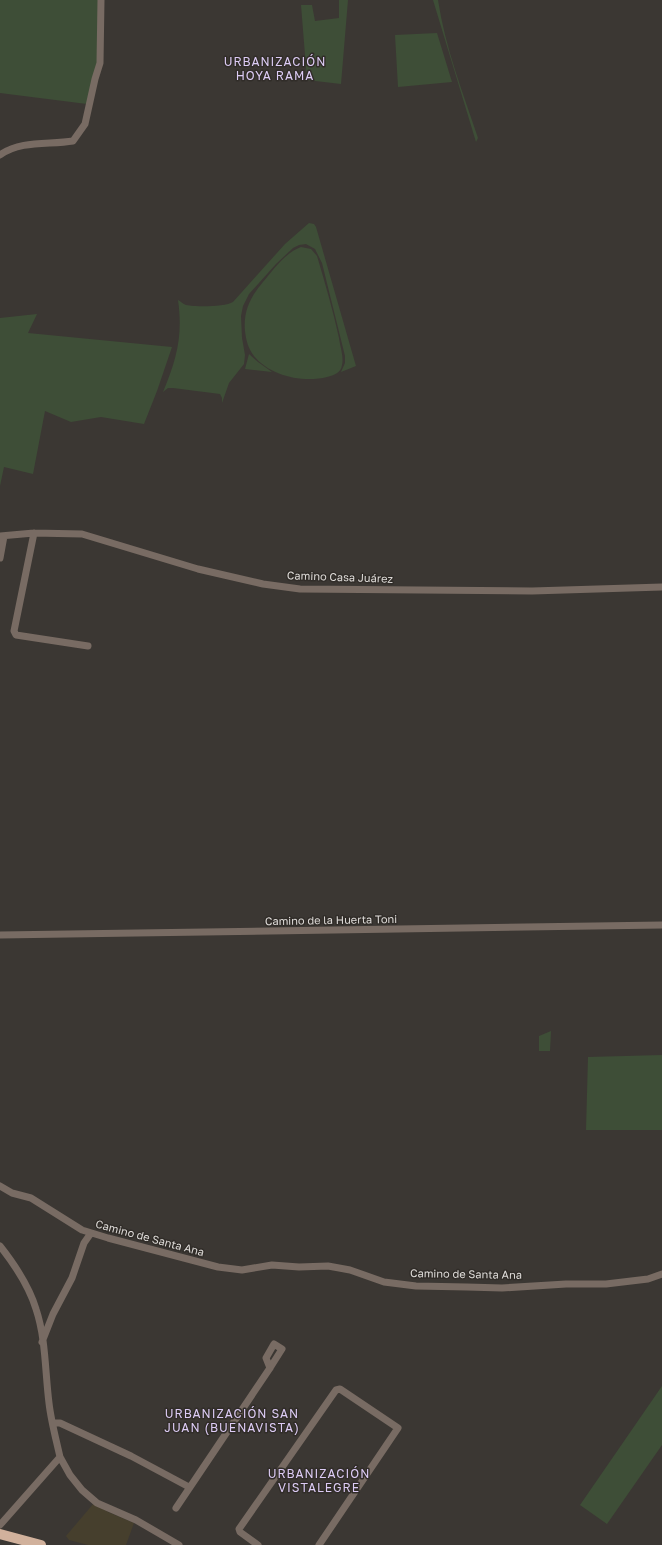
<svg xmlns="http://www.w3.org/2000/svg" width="662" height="1545" font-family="'Golos Text',sans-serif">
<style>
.industrial{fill:#463f2d}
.green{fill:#3e4e37}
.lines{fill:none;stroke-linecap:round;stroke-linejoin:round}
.minor{stroke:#786b63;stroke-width:7}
.highway{stroke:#d1b19c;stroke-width:10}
.labels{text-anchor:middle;stroke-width:3;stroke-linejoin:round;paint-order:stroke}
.street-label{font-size:11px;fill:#dfdcd9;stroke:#312d29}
.neighbourhood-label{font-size:12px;letter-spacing:1px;fill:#dccbf4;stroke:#312d29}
</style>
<rect width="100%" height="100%" fill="#3b3733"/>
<!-- industrial -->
<path class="industrial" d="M 94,1503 L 108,1512 L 134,1523 L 126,1545 L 88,1545 L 69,1540 L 66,1536 Z"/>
<!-- green -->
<path class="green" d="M 0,0 L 99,0 L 99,55 L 87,104 L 0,93 Z
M 339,0 L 348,0 L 341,84 L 307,80 L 301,5 L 312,5 L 315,21 L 339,18 Z
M 433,0 L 438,0 C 445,47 463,93 478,138 L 476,142 Z
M 437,33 L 452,82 L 398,87 L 395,35 Z
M 309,223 L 314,224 L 316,227 L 356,366 L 341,372 L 345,363 L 345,356 L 322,263 L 315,249 L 306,244 L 299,245 L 293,248 L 276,264 L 249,294 L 243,306 L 241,316 L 242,338 L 245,355 L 244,364 L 229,383 L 222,403 L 222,398 L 220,394 L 173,388 L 168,388 L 163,392 C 177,359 183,335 178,300 C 180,301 183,304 186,305 C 196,307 225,307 233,302 L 285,244 Z
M 301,247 L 311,249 L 317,256 C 325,283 333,310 339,338 C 340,346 344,357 342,365 C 341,373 334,375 327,377 C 303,383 270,376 254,356 C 248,348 246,340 245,331 C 243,311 251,296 263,282 C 274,269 285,253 301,247 Z
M 37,314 L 28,333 L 172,347 L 157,391 L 144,424 L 101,417 L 71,422 L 45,411 L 33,474 L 4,467 L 0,486 L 0,318 Z
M 249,354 L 258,362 L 272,372 L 245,369 Z
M 551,1031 L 550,1051 L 539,1051 L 539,1036 Z
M 662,1055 L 662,1130 L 586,1130 L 588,1057 Z
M 662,1386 L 662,1445 L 607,1524 L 580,1505 Z"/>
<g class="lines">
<!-- minor -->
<path class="minor" d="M 0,155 C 21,140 49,145 73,141 L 85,124 L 95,79 L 100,63 L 101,0
M 34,533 L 14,631 L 16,635 L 88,646
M 0,536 L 34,533 L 82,534 L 198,569 L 263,584 L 300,589 L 532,591 L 662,587
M 0,558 L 4,536
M 0,935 L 662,925
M 0,1186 L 12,1193 L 31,1198 L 82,1230 L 108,1238 L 218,1267 L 242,1270 L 272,1265 L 299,1267 L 328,1266 L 350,1270 L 384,1282 L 416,1286 L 467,1287 L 502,1288 L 566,1284 L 606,1284 L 648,1279 L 662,1274
M 0,1246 C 15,1265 29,1286 36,1309 C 46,1339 45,1372 49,1403 C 51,1421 56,1439 60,1457 L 0,1525
M 42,1342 L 53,1314 L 72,1278 L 84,1243 L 91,1233
M 53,1423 L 60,1423 L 131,1456 L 189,1487
M 60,1457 L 70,1475 L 82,1490 L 97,1503 L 136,1520 L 179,1545
M 176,1508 L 270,1368 L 282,1349 L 274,1344 L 266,1358 L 270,1368
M 258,1545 L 240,1532 L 239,1529 L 336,1390 L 340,1389 L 398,1428 L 319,1545"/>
<!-- highway -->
<path class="highway" d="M 0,1534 L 41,1545"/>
</g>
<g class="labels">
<!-- street labels -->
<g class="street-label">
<text transform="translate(340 577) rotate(2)" y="4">Camino Casa Juárez</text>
<text transform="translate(331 920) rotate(-1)" y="4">Camino de la Huerta Toni</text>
<text transform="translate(150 1238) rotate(15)" y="4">Camino de Santa Ana</text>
<text transform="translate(466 1274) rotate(1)" y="4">Camino de Santa Ana</text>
</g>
<!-- neighbourhood labels -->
<g class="neighbourhood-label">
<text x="275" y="66">URBANIZACIÓN<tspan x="275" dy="14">HOYA RAMA</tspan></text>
<text x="232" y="1418">URBANIZACIÓN SAN<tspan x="232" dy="14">JUAN (BUENAVISTA)</tspan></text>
<text x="319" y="1478">URBANIZACIÓN<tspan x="319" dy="14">VISTALEGRE</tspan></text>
</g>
</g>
</svg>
